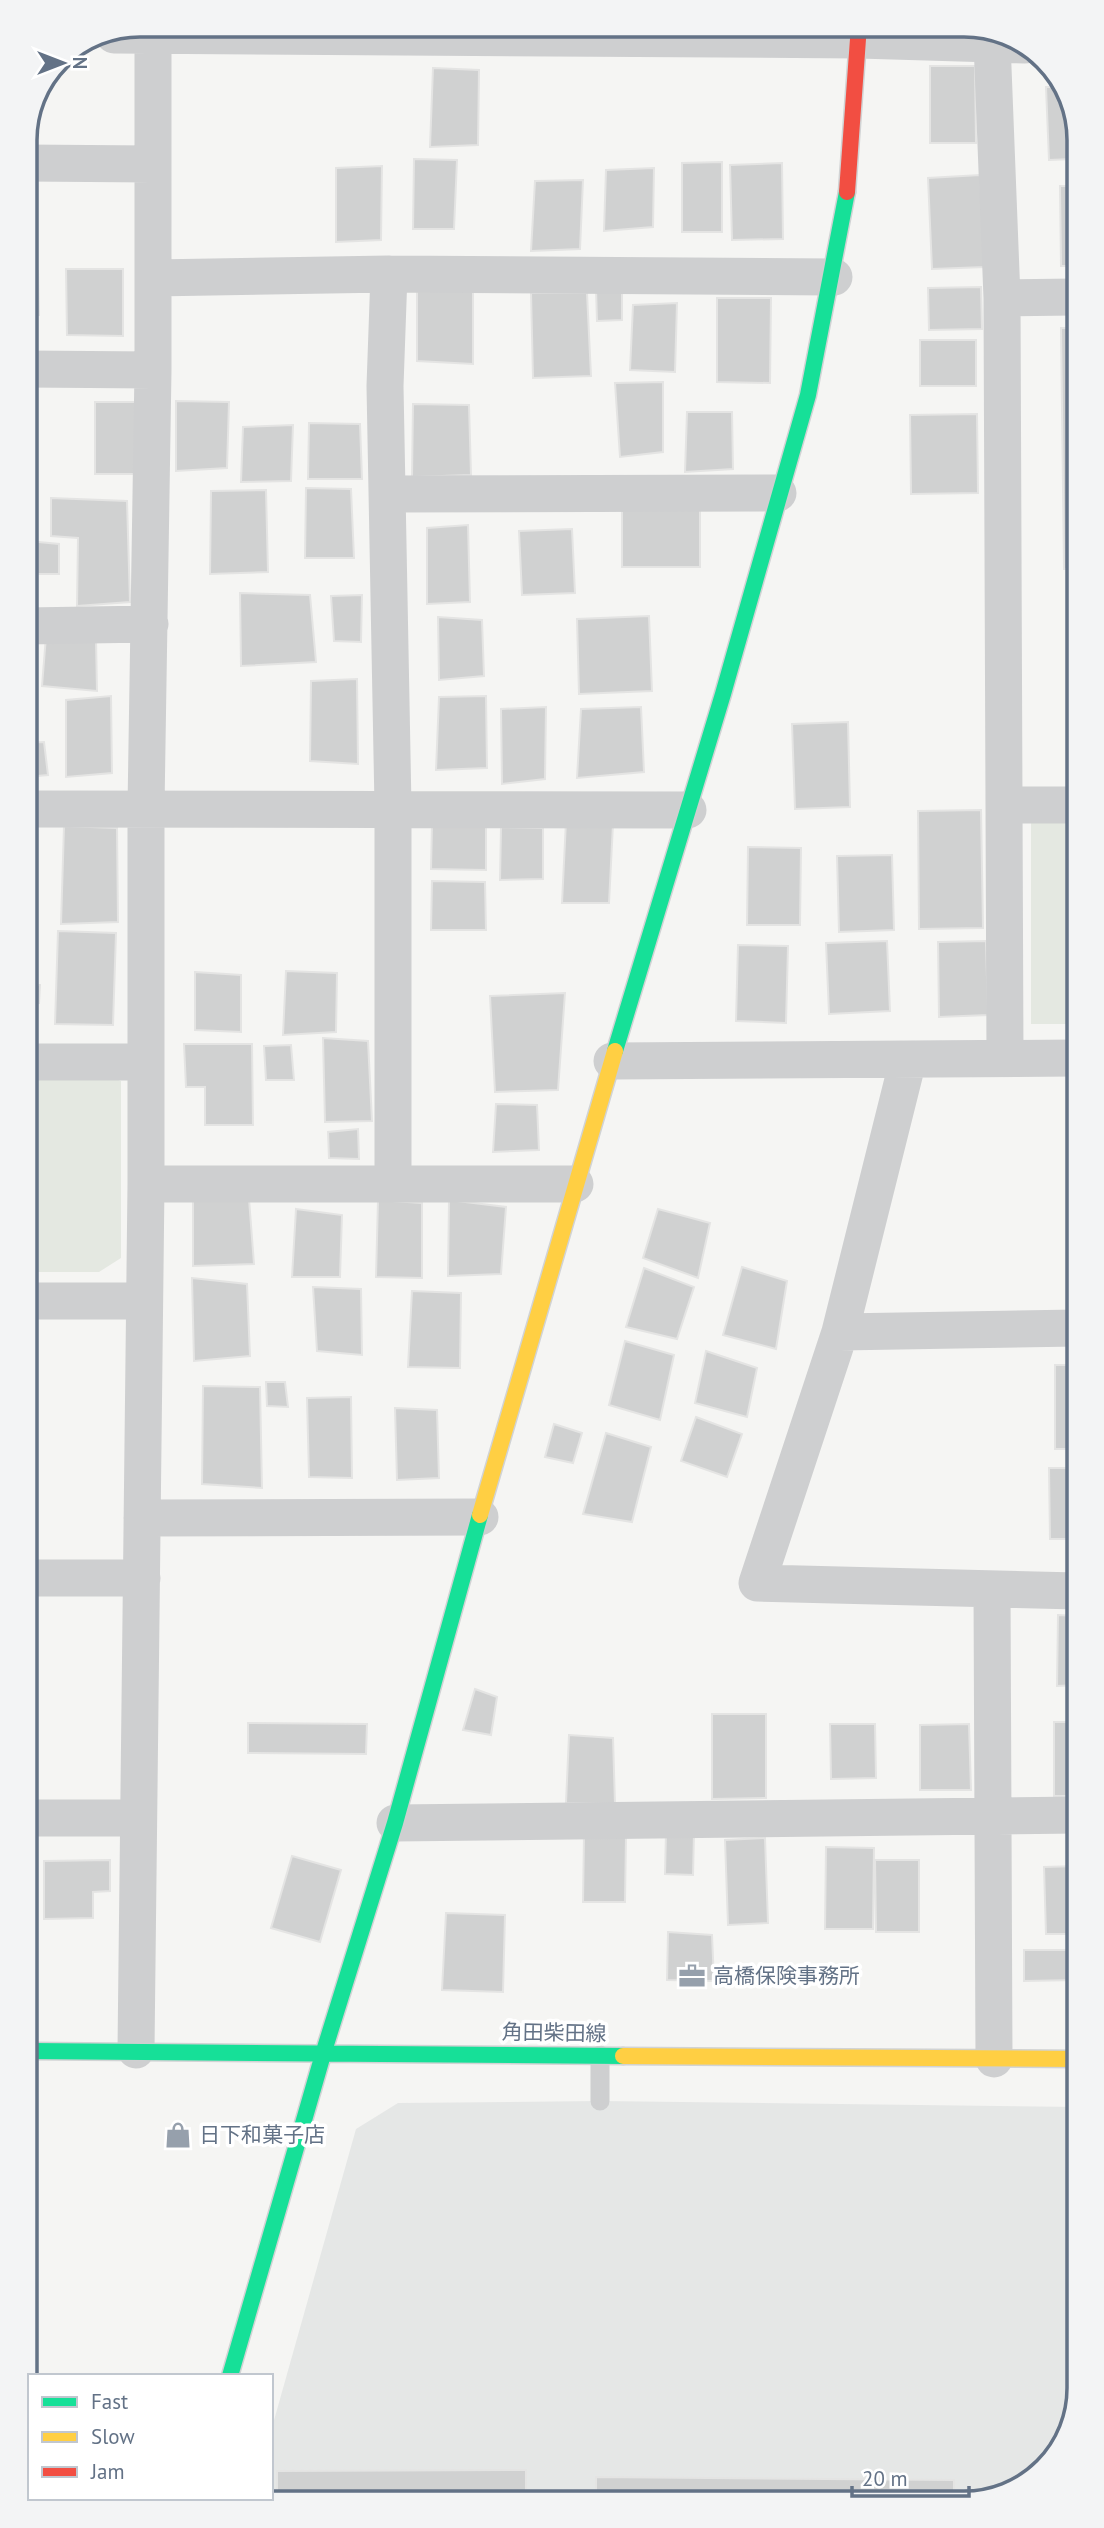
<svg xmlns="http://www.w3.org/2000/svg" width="1104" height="2528" font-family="'PT Sans','Noto Sans JP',sans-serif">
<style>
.built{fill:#e5e7e6}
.green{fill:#e4e8e1}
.building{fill:#d0d1d1;stroke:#e4e4e3;stroke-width:2}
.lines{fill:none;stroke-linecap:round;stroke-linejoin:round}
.fast-casing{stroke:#d1d3d4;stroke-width:19}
.slow-casing{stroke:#d1d3d4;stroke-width:19}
.jam-casing{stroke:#d1d3d4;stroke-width:19}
.lane{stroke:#cecfd0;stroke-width:19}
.street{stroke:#cecfd0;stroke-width:37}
.fast{stroke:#16e098;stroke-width:16}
.slow{stroke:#ffcf43;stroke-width:16}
.jam{stroke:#f24e42;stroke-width:16}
.labels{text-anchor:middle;stroke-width:7;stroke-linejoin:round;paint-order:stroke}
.poi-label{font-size:21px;fill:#637286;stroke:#fff;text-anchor:start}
.street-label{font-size:21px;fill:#637286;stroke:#fff}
.rim{fill:none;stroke:#637286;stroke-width:3.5}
</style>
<rect width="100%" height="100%" fill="#f5f5f3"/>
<!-- built -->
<path class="built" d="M 600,2101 L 1079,2107 L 1079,2389 L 1056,2458 L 1002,2497 L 251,2502 L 252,2498 L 271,2498 L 271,2431 L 356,2129 L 398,2103 Z"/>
<!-- green -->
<path class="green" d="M 1075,819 L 1076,1024 L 1031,1024 L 1031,820 Z
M 27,1073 L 102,1074 L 121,1081 L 121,1258 L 99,1272 L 28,1272 Z"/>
<!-- building -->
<path class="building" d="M 930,66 L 975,66 L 976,143 L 930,143 Z
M 433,68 L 479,70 L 478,145 L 430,147 Z
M 1046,87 L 1062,87 L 1073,102 L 1073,159 L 1049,160 Z
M 414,159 L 457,160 L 454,229 L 413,229 Z
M 722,162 L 722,232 L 682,232 L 682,163 Z
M 782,163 L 783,239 L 732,240 L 730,165 Z
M 382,166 L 381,240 L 336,242 L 336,168 Z
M 654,168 L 653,227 L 604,231 L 606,170 Z
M 980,175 L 985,267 L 932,269 L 928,178 Z
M 583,180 L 580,249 L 531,251 L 535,181 Z
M 1060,186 L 1073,186 L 1074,266 L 1061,266 Z
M 66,269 L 123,269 L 123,336 L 67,335 Z
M 25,271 L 38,271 L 39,315 L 25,315 Z
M 622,287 L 622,320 L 597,321 L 596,289 Z
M 981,287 L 982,329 L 929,330 L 928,288 Z
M 417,289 L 473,291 L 473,364 L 417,361 Z
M 531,293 L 587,293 L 591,376 L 533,378 Z
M 717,298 L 771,298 L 770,383 L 717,382 Z
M 677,303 L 675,372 L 630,370 L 633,305 Z
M 1061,328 L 1074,328 L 1075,569 L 1064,569 Z
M 920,340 L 976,340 L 976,386 L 920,386 Z
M 663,382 L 663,452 L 620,457 L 615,383 Z
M 176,401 L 229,402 L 227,468 L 176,471 Z
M 95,402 L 138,402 L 138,474 L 95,474 Z
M 413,404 L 469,405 L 471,475 L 412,477 Z
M 687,412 L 732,412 L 733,469 L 685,472 Z
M 977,414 L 978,493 L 911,494 L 910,415 Z
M 309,423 L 360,424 L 362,479 L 308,479 Z
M 293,425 L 291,481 L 241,482 L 243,427 Z
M 306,488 L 351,489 L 354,558 L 305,558 Z
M 266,490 L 268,572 L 210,574 L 211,491 Z
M 51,498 L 127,501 L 130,602 L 77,606 L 78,538 L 51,536 Z
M 622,507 L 700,508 L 700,567 L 622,567 Z
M 468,525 L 470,602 L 427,604 L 427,528 Z
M 572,529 L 575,593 L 522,595 L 519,531 Z
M 28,541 L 59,544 L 59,574 L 29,574 Z
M 240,593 L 310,595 L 316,662 L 241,666 Z
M 362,595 L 361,642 L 334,641 L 331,596 Z
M 649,616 L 652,691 L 579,694 L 577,619 Z
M 438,617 L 482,620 L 484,676 L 439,680 Z
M 46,636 L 96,639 L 97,691 L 42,686 Z
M 357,679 L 358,764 L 310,761 L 311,681 Z
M 111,696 L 112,773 L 66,777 L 66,700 Z
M 486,696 L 487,768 L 436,770 L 439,697 Z
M 546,707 L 545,779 L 502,784 L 501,709 Z
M 641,707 L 644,772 L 577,778 L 581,709 Z
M 848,722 L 850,807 L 795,809 L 792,724 Z
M 44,742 L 48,775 L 26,777 L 26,743 Z
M 981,810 L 983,928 L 919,929 L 918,811 Z
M 566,821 L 613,824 L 609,903 L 562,903 Z
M 486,823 L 486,870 L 431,869 L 432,824 Z
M 64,826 L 117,828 L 118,922 L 61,924 Z
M 501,827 L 543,828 L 543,879 L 500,880 Z
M 748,847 L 801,848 L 800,925 L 747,925 Z
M 892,855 L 894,930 L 839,932 L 837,856 Z
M 432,881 L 485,882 L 486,930 L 431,930 Z
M 58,931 L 116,933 L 113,1025 L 55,1024 Z
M 887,941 L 890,1011 L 829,1014 L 826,943 Z
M 986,941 L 988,1015 L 939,1017 L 938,942 Z
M 738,945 L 788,946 L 786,1023 L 736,1021 Z
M 286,971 L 337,973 L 336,1032 L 283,1035 Z
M 195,972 L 241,975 L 241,1032 L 195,1030 Z
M 27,985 L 40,985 L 39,1003 L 27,1004 Z
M 565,993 L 558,1090 L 495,1092 L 490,996 Z
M 323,1038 L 368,1041 L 372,1121 L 325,1122 Z
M 184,1044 L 252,1044 L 253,1125 L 205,1125 L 205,1087 L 186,1087 Z
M 291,1045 L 294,1080 L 266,1080 L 264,1046 Z
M 496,1104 L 537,1105 L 539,1150 L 493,1152 Z
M 358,1129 L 359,1159 L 329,1158 L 328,1132 Z
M 193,1199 L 249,1199 L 254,1264 L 193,1266 Z
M 378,1200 L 422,1203 L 422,1278 L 376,1277 Z
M 449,1200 L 506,1207 L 501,1274 L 448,1276 Z
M 296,1209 L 342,1215 L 340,1277 L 292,1277 Z
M 658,1209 L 710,1223 L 698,1278 L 643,1258 Z
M 742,1267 L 787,1281 L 776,1349 L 723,1335 Z
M 644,1268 L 694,1287 L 677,1339 L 626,1327 Z
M 192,1278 L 247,1284 L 250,1356 L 194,1361 Z
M 313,1287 L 361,1289 L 362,1355 L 317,1351 Z
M 412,1291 L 461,1293 L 460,1368 L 408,1367 Z
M 625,1341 L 674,1355 L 660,1420 L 609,1405 Z
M 706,1351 L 757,1368 L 747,1417 L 695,1403 Z
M 1055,1365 L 1077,1365 L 1077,1449 L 1055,1449 Z
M 266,1382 L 285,1382 L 288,1407 L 267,1406 Z
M 203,1386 L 260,1387 L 262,1488 L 202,1484 Z
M 351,1397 L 352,1478 L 309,1477 L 307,1398 Z
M 395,1408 L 437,1410 L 439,1478 L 397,1480 Z
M 696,1417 L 742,1434 L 727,1477 L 681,1461 Z
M 554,1424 L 582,1433 L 573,1463 L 545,1457 Z
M 606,1433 L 651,1447 L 632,1522 L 583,1514 Z
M 1049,1468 L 1077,1468 L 1077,1539 L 1050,1539 Z
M 1058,1615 L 1077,1616 L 1078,1685 L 1057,1686 Z
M 475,1689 L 497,1697 L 491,1735 L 463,1730 Z
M 712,1714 L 766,1714 L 766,1798 L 712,1799 Z
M 1054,1722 L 1078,1722 L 1078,1796 L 1054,1796 Z
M 248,1723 L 367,1724 L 366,1754 L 248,1753 Z
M 830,1724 L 875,1724 L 876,1778 L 831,1779 Z
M 969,1724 L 971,1790 L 920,1790 L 920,1725 Z
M 569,1735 L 613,1738 L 615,1804 L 566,1803 Z
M 666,1832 L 694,1833 L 693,1875 L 665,1874 Z
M 584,1835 L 626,1836 L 625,1902 L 583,1902 Z
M 765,1838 L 768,1923 L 728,1925 L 725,1840 Z
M 826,1847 L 874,1848 L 873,1929 L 825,1929 Z
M 292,1856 L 341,1870 L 320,1942 L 271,1928 Z
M 110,1860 L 110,1891 L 93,1892 L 93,1918 L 44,1919 L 44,1861 Z
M 875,1860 L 919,1860 L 919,1932 L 876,1932 Z
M 1078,1866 L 1078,1934 L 1046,1934 L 1044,1867 Z
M 446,1913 L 505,1915 L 503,1992 L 442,1990 Z
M 668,1932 L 712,1935 L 714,1981 L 667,1980 Z
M 1024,1950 L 1078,1950 L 1078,1980 L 1024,1981 Z
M 526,2470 L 526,2501 L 277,2502 L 277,2471 Z
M 596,2477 L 954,2480 L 954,2498 L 596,2500 Z"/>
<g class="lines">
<!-- fast casing -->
<g class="fast-casing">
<path id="fast" d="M 615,1051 L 723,694 L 808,395 L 847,192
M 30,2051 L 623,2056
M 230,2376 L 324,2051 L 395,1823 L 480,1515
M 194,2503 L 195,2498"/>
</g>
<!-- slow casing -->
<g class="slow-casing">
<path id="slow" d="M 480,1515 L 615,1051
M 623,2056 L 1079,2059"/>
</g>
<!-- jam casing -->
<g class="jam-casing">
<path id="jam" d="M 847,192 L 859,25"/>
</g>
<!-- lane -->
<path class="lane" d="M 600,2055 L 600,2101"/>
<!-- street -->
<path class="street" d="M 114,35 L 859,40 L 1025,45
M 992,42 L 1002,298 L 1005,1058
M 25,163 L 152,164
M 389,274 L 385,386 L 393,807 L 393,1184
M 153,278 L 389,274 L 834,277
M 1002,298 L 1074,297
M 25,369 L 153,370
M 387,494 L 778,493
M 26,626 L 150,624
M 1004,805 L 1075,805
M 27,809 L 688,810
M 908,1060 L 840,1332 L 757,1583 L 1077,1591
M 612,1061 L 1076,1058
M 27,1062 L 145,1062
M 146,1184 L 575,1184
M 28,1301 L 144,1301
M 840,1332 L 1077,1328
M 142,1518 L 480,1517
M 29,1578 L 142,1578
M 992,1590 L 994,2059
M 29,1818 L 138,1818
M 395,1823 L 1078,1815
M 136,2050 L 146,1184 L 146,807 L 153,370 L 153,35"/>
<!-- fast -->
<use href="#fast" class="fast"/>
<!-- slow -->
<use href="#slow" class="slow"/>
<!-- jam -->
<use href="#jam" class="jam"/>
</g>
<!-- icons -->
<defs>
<g id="office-bare" transform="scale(2.1)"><path d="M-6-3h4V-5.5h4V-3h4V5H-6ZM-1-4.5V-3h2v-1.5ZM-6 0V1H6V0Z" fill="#96a0ac" stroke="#fff" stroke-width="2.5" paint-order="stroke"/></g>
<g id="shop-bare" transform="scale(2.1)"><path d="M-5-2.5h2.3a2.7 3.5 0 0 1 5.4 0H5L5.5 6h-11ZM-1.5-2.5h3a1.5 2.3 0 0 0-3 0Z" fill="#96a0ac" stroke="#fff" stroke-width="2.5" paint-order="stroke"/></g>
</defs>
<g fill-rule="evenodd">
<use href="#office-bare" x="692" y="1976"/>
<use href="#shop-bare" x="178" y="2135"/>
</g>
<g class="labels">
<!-- poi labels -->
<g class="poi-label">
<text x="713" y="1983">高橋保険事務所</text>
<text x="199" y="2142">日下和菓子店</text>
</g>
<!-- street labels -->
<g class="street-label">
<text transform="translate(554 2033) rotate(1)" y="7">角田柴田線</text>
</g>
</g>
<!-- crop -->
<path d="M0 0H1104V2528H0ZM140 37H964A103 103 0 0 1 1067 140V2388A103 103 0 0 1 964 2491H140A103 103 0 0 1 37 2388V140A103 103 0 0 1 140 37Z" fill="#f3f4f5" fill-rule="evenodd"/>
<path class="rim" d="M140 37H964A103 103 0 0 1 1067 140V2388A103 103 0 0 1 964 2491H140A103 103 0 0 1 37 2388V140A103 103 0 0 1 140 37Z"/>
<!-- legend -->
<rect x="28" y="2374" width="245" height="126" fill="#ffffff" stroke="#c1c7cf" stroke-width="2"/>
<rect x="42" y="2397" width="35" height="10" fill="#16e098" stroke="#c1c7cf" stroke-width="2"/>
<text x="91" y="2409" font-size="21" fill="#637286">Fast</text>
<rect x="42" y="2432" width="35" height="10" fill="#ffcf43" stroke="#c1c7cf" stroke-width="2"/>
<text x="91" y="2444" font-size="21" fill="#637286">Slow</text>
<rect x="42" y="2467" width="35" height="10" fill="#f24e42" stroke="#c1c7cf" stroke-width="2"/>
<text x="91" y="2479" font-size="21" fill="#637286">Jam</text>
<!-- north arrow -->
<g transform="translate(63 63) rotate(90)" stroke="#ffffff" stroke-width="5" paint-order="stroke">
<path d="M0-5L12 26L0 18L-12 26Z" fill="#637286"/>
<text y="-10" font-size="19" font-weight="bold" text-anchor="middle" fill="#637286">N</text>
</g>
<!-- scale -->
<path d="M852 2486v10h117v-10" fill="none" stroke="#637286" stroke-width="3.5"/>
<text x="862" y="2486" font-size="21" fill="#637286" stroke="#ffffff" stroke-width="5" paint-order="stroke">20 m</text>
</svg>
